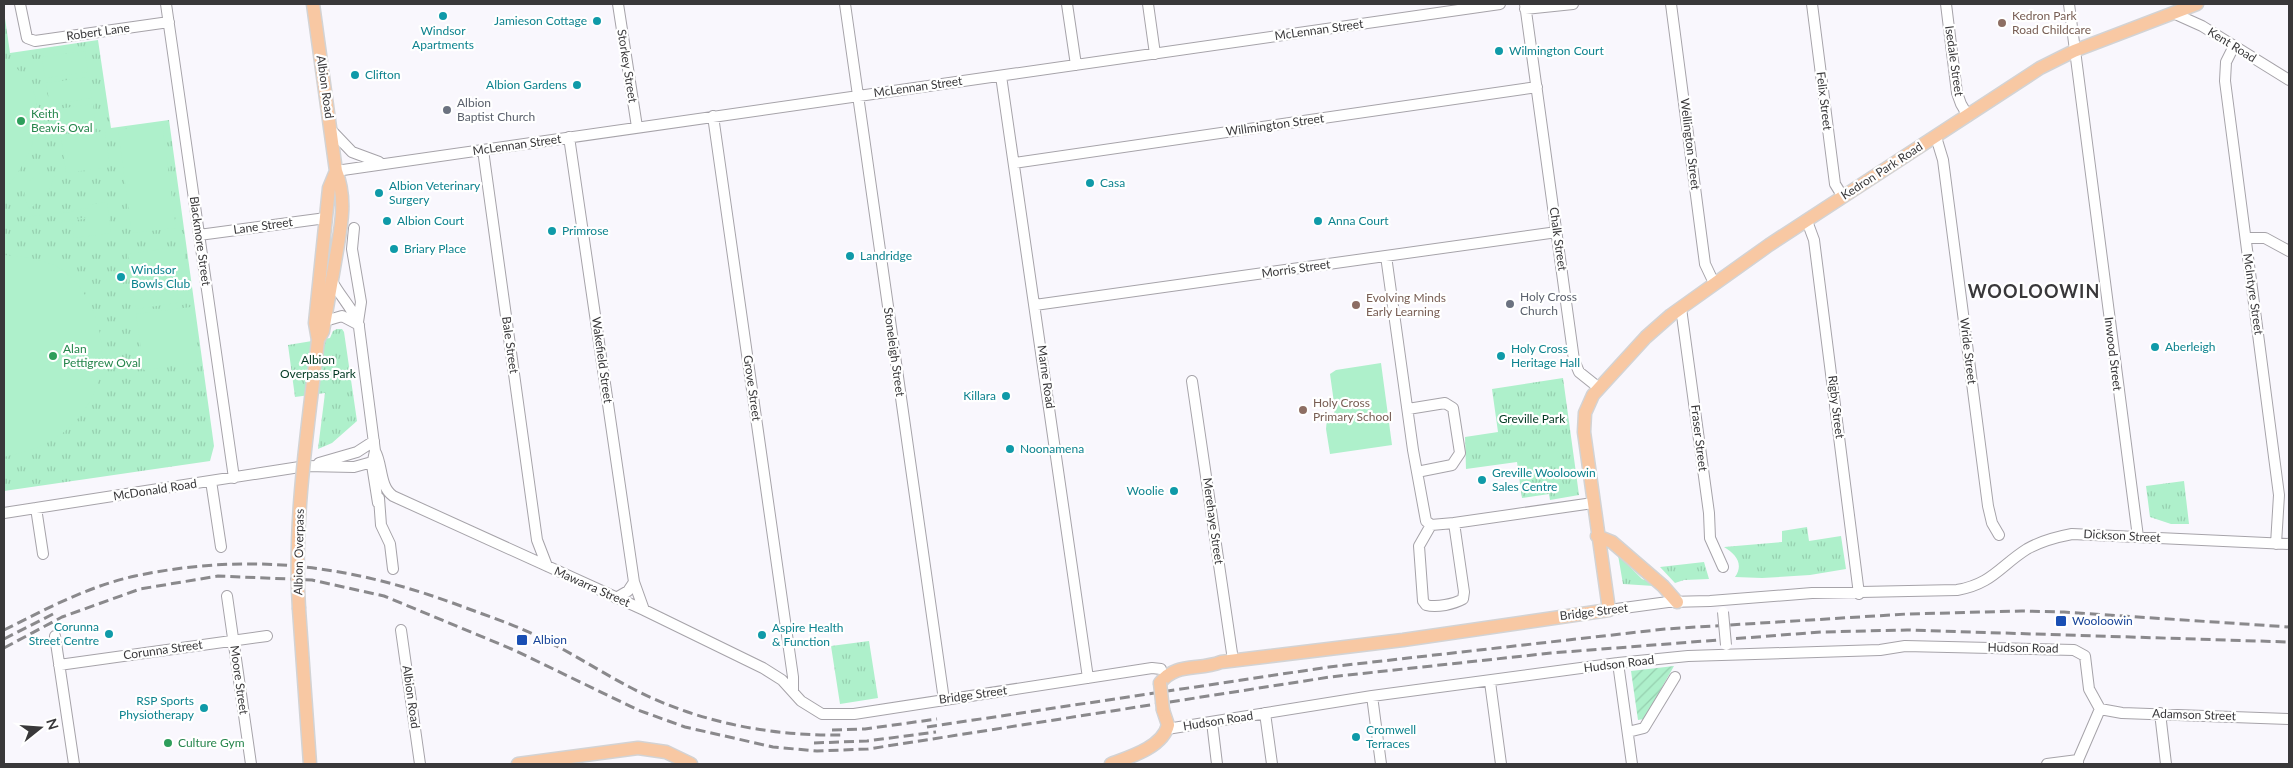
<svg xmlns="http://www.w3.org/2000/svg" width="2293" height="768" font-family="Lato,sans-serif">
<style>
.grass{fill:url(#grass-tufts)}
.garden{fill:url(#garden-furrows)}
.pitch{fill:#aef0cb}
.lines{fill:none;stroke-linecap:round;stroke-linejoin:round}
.minor-casing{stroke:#a6a3a9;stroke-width:12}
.major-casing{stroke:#d3d3d4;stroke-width:15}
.minor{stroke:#fff;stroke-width:10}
.major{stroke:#f8c8a3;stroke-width:12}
.rail{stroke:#8a898c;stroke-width:3;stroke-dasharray:10 5;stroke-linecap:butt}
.minor-bridge-casing{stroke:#a6a3a9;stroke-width:12;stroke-linecap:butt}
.major-bridge-casing{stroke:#d3d3d4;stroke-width:15;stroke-linecap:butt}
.minor-bridge{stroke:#fff;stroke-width:10}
.major-bridge{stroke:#f8c8a3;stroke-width:12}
.culture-dot{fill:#0f9aa8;stroke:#fff;stroke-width:2}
.education-dot{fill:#8d6e63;stroke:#fff;stroke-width:2}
.worship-dot{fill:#6b7280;stroke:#fff;stroke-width:2}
.leisure-dot{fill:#2e9e5b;stroke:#fff;stroke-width:2}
.transit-dot{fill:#1a4fb4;stroke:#fff;stroke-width:2}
.labels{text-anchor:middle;stroke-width:4.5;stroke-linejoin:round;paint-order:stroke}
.education-label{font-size:12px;fill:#785e54;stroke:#fff;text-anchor:start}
.culture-label{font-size:12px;fill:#0d838f;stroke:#fff;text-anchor:start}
.street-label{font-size:12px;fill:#39383a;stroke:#fff}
.worship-label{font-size:12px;fill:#5b616d;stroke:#fff;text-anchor:start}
.leisure-label{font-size:12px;fill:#27864d;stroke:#fff;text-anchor:start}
.park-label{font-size:12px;fill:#003922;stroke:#fff}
.transit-label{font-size:12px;fill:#164399;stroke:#fff;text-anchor:start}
.district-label{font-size:18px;font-weight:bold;letter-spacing:1px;fill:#39383a;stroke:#fff}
</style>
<defs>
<pattern id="grass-tufts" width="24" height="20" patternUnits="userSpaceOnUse" patternTransform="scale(1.25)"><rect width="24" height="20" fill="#aef0cb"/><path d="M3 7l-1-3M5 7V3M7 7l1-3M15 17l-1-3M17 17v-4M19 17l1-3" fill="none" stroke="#96cfaf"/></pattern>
<pattern id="garden-furrows" width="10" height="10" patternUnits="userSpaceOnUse" patternTransform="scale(1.25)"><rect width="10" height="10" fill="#aef0cb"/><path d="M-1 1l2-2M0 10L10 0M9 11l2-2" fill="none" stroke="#96cfaf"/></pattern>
</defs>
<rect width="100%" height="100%" fill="#f9f7fd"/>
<!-- grass -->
<path class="grass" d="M 4,11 L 10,53 L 98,40 L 111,128 L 169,120 L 214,446 L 210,461 L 4,491 Z
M 337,329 L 342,329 L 344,332 L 357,421 L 332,443 L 318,449 L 325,393 L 295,397 L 288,345 L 330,338 L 333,331 Z
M 1563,378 L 1579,495 L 1550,500 L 1549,494 L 1522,498 L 1517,462 L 1466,469 L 1465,437 L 1498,432 L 1492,389 Z
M 2184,481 L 2189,524 L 2171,524 L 2150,517 L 2146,486 Z
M 1807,527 L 1809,541 L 1841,536 L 1846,569 L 1810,575 L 1762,578 L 1735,577 C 1744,564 1736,554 1724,547 L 1782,542 L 1782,531 Z
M 1618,555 L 1642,579 L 1650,582 L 1654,586 L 1623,584 Z
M 1704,562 L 1709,579 L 1684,580 L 1675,583 L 1660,567 Z
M 869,641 L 878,698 L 840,704 L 831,646 Z"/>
<!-- garden -->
<path class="garden" d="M 1674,666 L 1644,719 L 1638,720 L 1631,671 Z"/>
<!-- pitch -->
<path class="pitch" d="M 85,51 L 88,72 L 45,78 L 42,57 Z
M 4,59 C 59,93 38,151 4,191 Z
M 89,77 L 92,98 L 50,105 L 46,83 Z
M 93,104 L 96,125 L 53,131 L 50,110 Z
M 162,124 L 176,228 L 132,233 L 118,130 Z
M 105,131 L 110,167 L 66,173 L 61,137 Z
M 44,172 L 55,174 L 49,191 L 30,209 C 18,194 27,177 44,172 Z
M 107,202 L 111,233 L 74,238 L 72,224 L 90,222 L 90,218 L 27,227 L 26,225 L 90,217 L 89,210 L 25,217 L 88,208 L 88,205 Z
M 183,246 L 190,301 L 136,309 L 128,254 Z
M 4,255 C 20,256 41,259 56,266 C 70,273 82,288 89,302 C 113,348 103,404 60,435 C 43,447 24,452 4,457 Z
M 191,307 L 199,362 L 144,370 L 136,314 Z
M 1381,363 L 1392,445 L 1330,454 L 1326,429 L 1327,418 L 1333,416 L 1335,410 L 1330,374 L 1336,370 Z"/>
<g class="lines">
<!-- minor casing -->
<g class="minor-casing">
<path id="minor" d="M 20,4 L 27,38 L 35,41 L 169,22
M 166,4 L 234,478
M 618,4 L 637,127
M 845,4 L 944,700
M 1067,4 L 1076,65
M 1148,4 L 1155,54
M 1525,4 L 1574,360 L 1579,372 L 1599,388
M 1671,4 L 1705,264 L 1714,283
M 1812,4 L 1835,184 L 1843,197
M 1946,4 L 1957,93 L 1961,104 L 1968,116
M 2069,4 L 2138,537
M 1525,9 L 1573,4
M 2173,13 L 2202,26 L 2289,80
M 2234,46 L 2226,62 L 2225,81 L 2279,495 L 2276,544
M 1001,76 L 1088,678
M 713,116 L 793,677 L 793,692
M 331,130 L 352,152 L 379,162
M 569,137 L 634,582 L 644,610
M 1936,137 L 1943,160 L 1988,506 L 1992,523 L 1999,535
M 483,150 L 537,540 L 547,566
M 1014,163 L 1537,87
M 336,171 L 1500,4
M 1807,221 L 1814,240 L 1859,594
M 354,228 L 352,249 L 361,302 L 358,322
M 199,235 L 326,218
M 2246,238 L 2265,238 L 2289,251
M 1386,256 L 1413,450 L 1426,521 L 1431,525 L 1454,523 L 1593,503
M 332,281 C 341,298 354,309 359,327 L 375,451 L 372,465 L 378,503
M 1035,305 L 1557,232
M 1681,308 L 1709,513 L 1710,538 L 1723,567
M 325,321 L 342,316 L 359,325
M 1192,381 L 1233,660
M 1408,409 L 1445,403 L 1453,408 L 1460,453 L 1452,465 L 1417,472
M 375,451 C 383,465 379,486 393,496 L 644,610 L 763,668 L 782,680 L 801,701 L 822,714 L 854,714 L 1152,668 L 1161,669
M 319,463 L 357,452 L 374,441
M 211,481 L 221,547
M 379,498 L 381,525 L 390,544 L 393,569
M 36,508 L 43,554
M 4,513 L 306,466 L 354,467 L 372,462
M 1431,525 L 1419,546 L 1423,601 L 1426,605 C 1437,608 1454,604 1463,599 L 1464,592 L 1454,523
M 227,596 L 251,764
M 616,598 L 628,591 L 634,582
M 1609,610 L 1668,602 L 1710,601 L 1812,593 L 1957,590 C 1992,584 2000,566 2027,549 C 2041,541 2056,537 2072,534 L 2289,544
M 401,630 L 420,764
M 55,636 L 74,764
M 1618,663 L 1632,764
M 59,665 L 267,636
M 1490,682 L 1501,764
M 1372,696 L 1381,764
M 2100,709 L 2122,713 L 2289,719
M 1265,713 L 1272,764
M 2160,713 L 2166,764
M 1212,722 L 1217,764
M 1167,729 L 1372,696 L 1618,663 L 1688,656 L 1880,650 L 1905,646 L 2074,650 L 2085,656 L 2089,689 L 2100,709
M 1628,732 L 1644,728 L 1675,677
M 2047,764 L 2078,760
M 2078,764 L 2078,760 L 2100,709"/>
</g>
<!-- major casing -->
<g class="major-casing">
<path id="major" d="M 313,4 L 336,171 C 348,201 340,231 335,262 C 331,285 327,308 323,331 L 318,340
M 318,340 L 315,323 L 329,188 L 336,171
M 1597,536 L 1612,542 L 1663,586 L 1677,602
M 299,609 L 310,764
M 1160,683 C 1176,662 1198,671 1221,662 L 1403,640 L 1609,610 L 1584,432 L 1585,413 L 1593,395 L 1646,337 L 1671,315 L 1769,245 L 2040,68 L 2074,51 L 2197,4
M 518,764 L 638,748 L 666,752 L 691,764
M 1111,764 C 1130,757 1163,747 1168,725 L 1163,710"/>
</g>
<!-- minor -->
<use href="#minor" class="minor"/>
<!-- major -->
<use href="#major" class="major"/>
<!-- rail -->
<path class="rail" d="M 4,630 C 46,609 89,586 135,576 C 255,551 356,566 469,609 C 496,619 523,628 547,641 C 583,659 616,682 652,698 C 712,725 778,736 842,735
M 4,639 L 53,614
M 4,648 L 62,617 L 140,589 L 218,576 L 312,580 L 384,596 L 514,650 L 638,710 L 685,727 L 773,747 L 817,751 L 868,749 L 1330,677 L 1551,653 L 1821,632 L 1907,630 L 2289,642
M 927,727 L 1329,667 L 1665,629 L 1907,614 L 2022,611 L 2064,612 L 2289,627
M 832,730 L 865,729 L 937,719
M 814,743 L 867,741 L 936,732"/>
<!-- minor-bridge casing -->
<g class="minor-bridge-casing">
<path id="minor-bridge" d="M 1723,612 L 1726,645"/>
</g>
<!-- major-bridge casing -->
<g class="major-bridge-casing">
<path id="major-bridge" d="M 299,609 C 293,519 308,429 318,340
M 1160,683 L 1163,710"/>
</g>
<!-- minor-bridge -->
<use href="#minor-bridge" class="minor-bridge"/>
<!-- major-bridge -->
<use href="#major-bridge" class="major-bridge"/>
</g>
<!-- markers -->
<g class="culture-dot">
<circle cx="443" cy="16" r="5"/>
<circle cx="597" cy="21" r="5"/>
<circle cx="1499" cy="51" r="5"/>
<circle cx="355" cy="75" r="5"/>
<circle cx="577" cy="85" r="5"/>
<circle cx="1090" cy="183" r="5"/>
<circle cx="379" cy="193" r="5"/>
<circle cx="387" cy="221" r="5"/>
<circle cx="1318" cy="221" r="5"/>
<circle cx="552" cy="231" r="5"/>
<circle cx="394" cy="249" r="5"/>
<circle cx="850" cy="256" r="5"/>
<circle cx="121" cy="277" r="5"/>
<circle cx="2155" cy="347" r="5"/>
<circle cx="1501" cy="356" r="5"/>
<circle cx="1006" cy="396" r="5"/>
<circle cx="1010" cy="449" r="5"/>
<circle cx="1482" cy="480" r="5"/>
<circle cx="1174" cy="491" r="5"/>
<circle cx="109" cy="634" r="5"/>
<circle cx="762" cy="635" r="5"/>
<circle cx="204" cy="708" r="5"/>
<circle cx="1356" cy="737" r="5"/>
</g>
<g class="education-dot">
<circle cx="2002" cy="23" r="5"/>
<circle cx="1356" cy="305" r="5"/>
<circle cx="1303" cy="410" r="5"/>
</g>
<g class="worship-dot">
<circle cx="447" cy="110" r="5"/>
<circle cx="1510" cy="304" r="5"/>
</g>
<g class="leisure-dot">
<circle cx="21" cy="121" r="5"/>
<circle cx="53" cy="356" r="5"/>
<circle cx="168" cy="743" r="5"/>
</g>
<g class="transit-dot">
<rect x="2055" y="615" width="12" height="12" rx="2.5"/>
<rect x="516" y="634" width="12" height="12" rx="2.5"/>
</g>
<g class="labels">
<!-- education labels -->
<g class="education-label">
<text x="2012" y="20">Kedron Park<tspan x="2012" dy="14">Road Childcare</tspan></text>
<text x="1366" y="302">Evolving Minds<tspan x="1366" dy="14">Early Learning</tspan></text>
<text x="1313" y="407">Holy Cross<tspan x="1313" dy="14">Primary School</tspan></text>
</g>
<!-- culture labels -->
<g class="culture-label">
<text x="587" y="25" text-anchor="end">Jamieson Cottage</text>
<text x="443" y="35" text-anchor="middle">Windsor<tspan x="443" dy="14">Apartments</tspan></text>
<text x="1509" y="55">Wilmington Court</text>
<text x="365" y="79">Clifton</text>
<text x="567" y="89" text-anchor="end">Albion Gardens</text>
<text x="1100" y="187">Casa</text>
<text x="389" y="190">Albion Veterinary<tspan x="389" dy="14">Surgery</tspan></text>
<text x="397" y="225">Albion Court</text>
<text x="1328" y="225">Anna Court</text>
<text x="562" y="235">Primrose</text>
<text x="404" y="253">Briary Place</text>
<text x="860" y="260">Landridge</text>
<text x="131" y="274">Windsor<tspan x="131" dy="14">Bowls Club</tspan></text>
<text x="2165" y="351">Aberleigh</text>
<text x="1511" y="353">Holy Cross<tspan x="1511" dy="14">Heritage Hall</tspan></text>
<text x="996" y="400" text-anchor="end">Killara</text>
<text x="1020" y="453">Noonamena</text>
<text x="1492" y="477">Greville Wooloowin<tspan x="1492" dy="14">Sales Centre</tspan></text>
<text x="1164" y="495" text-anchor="end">Woolie</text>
<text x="99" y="631" text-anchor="end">Corunna<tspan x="99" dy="14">Street Centre</tspan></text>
<text x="772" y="632">Aspire Health<tspan x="772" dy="14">&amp; Function</tspan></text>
<text x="194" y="705" text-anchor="end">RSP Sports<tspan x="194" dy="14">Physiotherapy</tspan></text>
<text x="1366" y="734">Cromwell<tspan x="1366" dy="14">Terraces</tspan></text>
</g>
<!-- street labels -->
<g class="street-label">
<text transform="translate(1319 30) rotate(-8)" y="4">McLennan Street</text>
<text transform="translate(98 32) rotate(-8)" y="4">Robert Lane</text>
<text transform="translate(2232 45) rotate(32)" y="4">Kent Road</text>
<text transform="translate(1954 61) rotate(82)" y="4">Isedale Street</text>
<text transform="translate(627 66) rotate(81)" y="4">Storkey Street</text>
<text transform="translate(325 87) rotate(82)" y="4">Albion Road</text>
<text transform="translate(918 87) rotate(-8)" y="4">McLennan Street</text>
<text transform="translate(1824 101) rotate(83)" y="4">Felix Street</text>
<text transform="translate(1275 125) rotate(-8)" y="4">Willmington Street</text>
<text transform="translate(1690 144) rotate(83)" y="4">Wellington Street</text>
<text transform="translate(517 145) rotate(-8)" y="4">McLennan Street</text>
<text transform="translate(1882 171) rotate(-33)" y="4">Kedron Park Road</text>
<text transform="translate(263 226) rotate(-8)" y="4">Lane Street</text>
<text transform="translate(1558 239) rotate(82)" y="4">Chalk Street</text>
<text transform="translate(200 241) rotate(82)" y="4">Blackmore Street</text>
<text transform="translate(1296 269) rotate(-8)" y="4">Morris Street</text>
<text transform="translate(2253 294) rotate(82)" y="4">McIntyre Street</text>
<text transform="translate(510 345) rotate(82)" y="4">Bale Street</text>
<text transform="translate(1968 351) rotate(83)" y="4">Wride Street</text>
<text transform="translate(894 352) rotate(82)" y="4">Stoneleigh Street</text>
<text transform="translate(2113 354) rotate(83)" y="4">Inwood Street</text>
<text transform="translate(602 360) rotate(82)" y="4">Wakefield Street</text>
<text transform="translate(1046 377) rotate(82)" y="4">Marne Road</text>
<text transform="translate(752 388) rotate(82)" y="4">Grove Street</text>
<text transform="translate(1836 407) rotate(83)" y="4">Rigby Street</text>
<text transform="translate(1699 438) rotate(83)" y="4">Fraser Street</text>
<text transform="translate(155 490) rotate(-9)" y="4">McDonald Road</text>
<text transform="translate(1213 521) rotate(82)" y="4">Merehaye Street</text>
<text transform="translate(2122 536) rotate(3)" y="4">Dickson Street</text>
<text transform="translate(299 552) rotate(-89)" y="4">Albion Overpass</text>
<text transform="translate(592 587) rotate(24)" y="4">Mawarra Street</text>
<text transform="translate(1594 612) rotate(-7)" y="4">Bridge Street</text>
<text transform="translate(2023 648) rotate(1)" y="4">Hudson Road</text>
<text transform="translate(163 650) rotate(-8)" y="4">Corunna Street</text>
<text transform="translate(1619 664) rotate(-7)" y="4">Hudson Road</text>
<text transform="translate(239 680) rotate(82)" y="4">Moore Street</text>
<text transform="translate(973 695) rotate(-8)" y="4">Bridge Street</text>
<text transform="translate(411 697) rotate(82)" y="4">Albion Road</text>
<text transform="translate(2194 715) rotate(2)" y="4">Adamson Street</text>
<text transform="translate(1218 721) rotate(-9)" y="4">Hudson Road</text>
</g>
<!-- worship labels -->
<g class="worship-label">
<text x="457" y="107">Albion<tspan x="457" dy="14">Baptist Church</tspan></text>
<text x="1520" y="301">Holy Cross<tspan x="1520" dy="14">Church</tspan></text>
</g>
<!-- leisure labels -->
<g class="leisure-label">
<text x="31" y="118">Keith<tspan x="31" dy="14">Beavis Oval</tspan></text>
<text x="63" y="353">Alan<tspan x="63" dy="14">Pettigrew Oval</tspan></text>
<text x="178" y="747">Culture Gym</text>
</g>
<!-- park labels -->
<g class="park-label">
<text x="318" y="364">Albion<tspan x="318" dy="14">Overpass Park</tspan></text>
<text x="1532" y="423">Greville Park</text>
</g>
<!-- transit labels -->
<g class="transit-label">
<text x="2072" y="625">Wooloowin</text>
<text x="533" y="644">Albion</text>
</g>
<!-- district labels -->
<g class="district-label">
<text x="2034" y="298">WOOLOOWIN</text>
</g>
</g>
<!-- border -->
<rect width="2293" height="768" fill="none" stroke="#39383a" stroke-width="10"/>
<!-- north arrow -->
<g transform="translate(40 728) rotate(73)" stroke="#ffffff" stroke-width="4" paint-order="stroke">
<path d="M0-4L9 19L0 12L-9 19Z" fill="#39383a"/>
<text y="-8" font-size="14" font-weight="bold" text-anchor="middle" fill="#39383a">N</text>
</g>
</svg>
